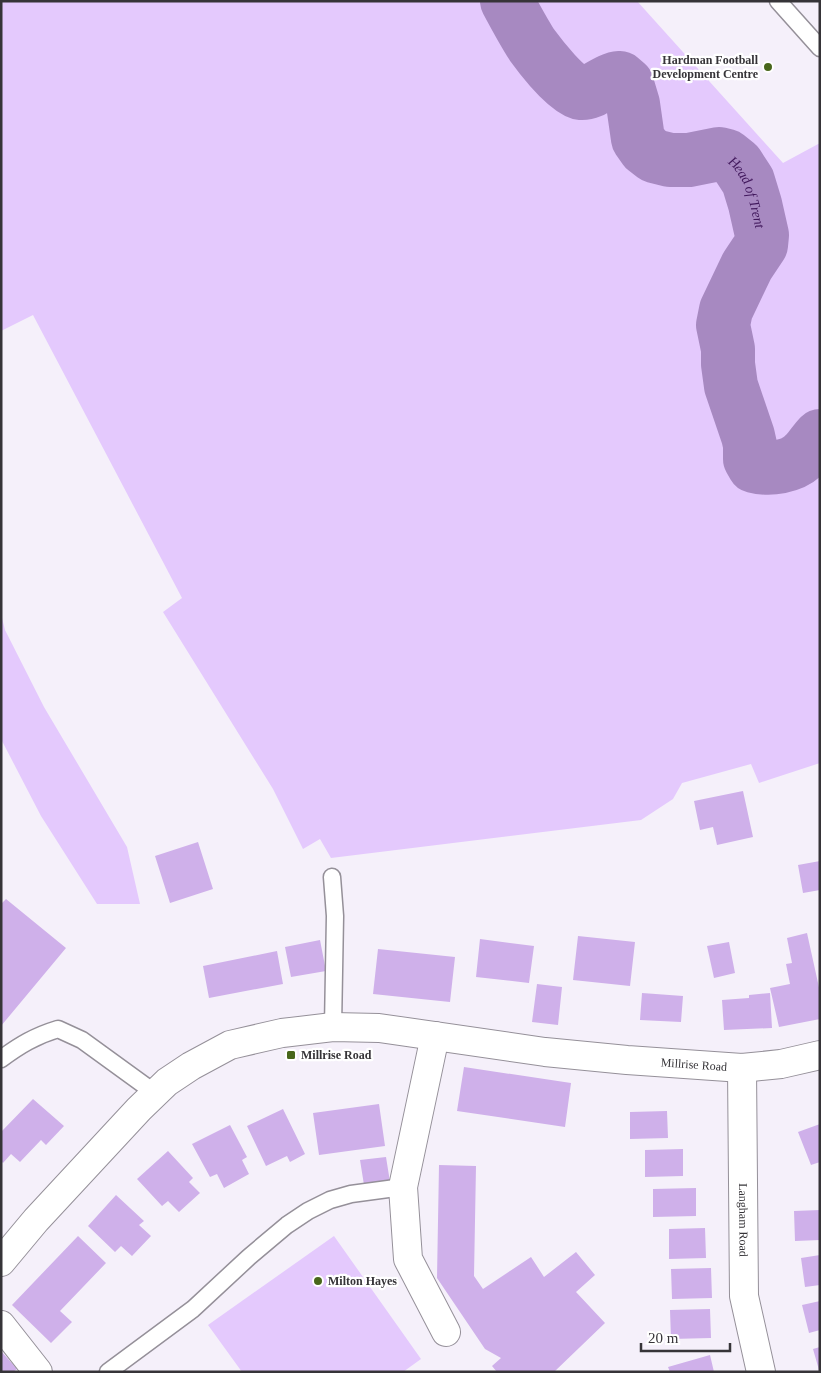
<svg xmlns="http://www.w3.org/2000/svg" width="821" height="1373" font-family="'Times New Roman',serif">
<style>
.green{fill:#e4c9fd}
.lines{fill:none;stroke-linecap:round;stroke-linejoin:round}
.river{stroke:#a789c1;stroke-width:54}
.building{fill:#cfb0ea}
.service-casing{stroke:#959099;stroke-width:19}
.minor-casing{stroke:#959099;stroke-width:30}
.tertiary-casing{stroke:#959099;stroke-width:30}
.service{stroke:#fff;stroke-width:16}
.minor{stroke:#fff;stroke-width:28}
.tertiary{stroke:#fff;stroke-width:28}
.poi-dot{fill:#48661b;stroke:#fff;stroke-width:2}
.labels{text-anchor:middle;stroke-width:4.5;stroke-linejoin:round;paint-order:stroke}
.poi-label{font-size:12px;font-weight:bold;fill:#363438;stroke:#fff;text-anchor:start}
.street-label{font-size:12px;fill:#363438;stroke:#fff}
.water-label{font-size:14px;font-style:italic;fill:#42195d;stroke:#fff}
</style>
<rect width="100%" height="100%" fill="#f5f0fa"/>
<!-- green -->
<path class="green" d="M 1,1 L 637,1 L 783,163 L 820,143 L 820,763 L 759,783 L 751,764 L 682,783 L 673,799 L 641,820 L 331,858 L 320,839 L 303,849 L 273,789 L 163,612 L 182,598 L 33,315 L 1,331 Z
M 1,614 L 5,630 L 44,707 L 127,847 L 140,904 L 97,904 L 41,816 L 1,739 Z
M 334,1236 L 421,1359 L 403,1372 L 242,1372 L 208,1325 Z"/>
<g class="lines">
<!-- river -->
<path class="river" id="s1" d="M 507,1 C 515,16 523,31 532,45 C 540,56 568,92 581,93 C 594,94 605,79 620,78 L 627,84 L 633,104 L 638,139 L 645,149 L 654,156 L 670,160 L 689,160 L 719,154 L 727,156 L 737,164 L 748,181 L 755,204 L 762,235 L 761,245 L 747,266 L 726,310 L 723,325 L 728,349 L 728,364 L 731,386 L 748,436 L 750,445 L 750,459 L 754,466 C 770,470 792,467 804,455 C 810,450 814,442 820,436"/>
</g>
<!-- building -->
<path class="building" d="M 743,791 L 753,837 L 717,845 L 713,827 L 700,830 L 694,801 Z
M 198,842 L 213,889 L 170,903 L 155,856 Z
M 820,861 L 820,890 L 803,893 L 798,865 Z
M 6,899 L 66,948 L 1,1026 L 1,904 Z
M 807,933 L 820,992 L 820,1019 L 779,1027 L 770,988 L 790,984 L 786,964 L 792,963 L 787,938 Z
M 578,936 L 635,942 L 630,986 L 573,980 Z
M 480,939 L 534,946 L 529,983 L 476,977 Z
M 320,940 L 326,971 L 291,977 L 285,947 Z
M 729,942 L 735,973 L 714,978 L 707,946 Z
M 378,949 L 455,957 L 450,1002 L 373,994 Z
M 277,951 L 283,984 L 209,998 L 203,966 Z
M 537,984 L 562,987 L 558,1025 L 532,1022 Z
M 642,993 L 683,996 L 681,1022 L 640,1020 Z
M 770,993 L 772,1028 L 724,1030 L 722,1000 L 749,998 L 749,995 Z
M 464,1067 L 571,1083 L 565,1127 L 457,1111 Z
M 33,1099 L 64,1126 L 46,1145 L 41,1140 L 20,1162 L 11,1154 L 3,1163 L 1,1161 L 1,1132 Z
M 379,1104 L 385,1146 L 319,1155 L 313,1113 Z
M 283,1109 L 305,1154 L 290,1162 L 287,1156 L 266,1166 L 247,1126 Z
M 667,1111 L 668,1138 L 630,1139 L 630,1112 Z
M 820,1124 L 820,1162 L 811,1165 L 798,1132 Z
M 230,1125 L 247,1157 L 242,1160 L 249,1174 L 224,1188 L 217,1174 L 210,1177 L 192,1144 Z
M 683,1149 L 683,1176 L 645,1177 L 645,1150 Z
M 168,1151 L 193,1178 L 189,1182 L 200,1193 L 179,1212 L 168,1201 L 162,1206 L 137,1179 Z
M 386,1157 L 390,1182 L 364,1185 L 360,1160 Z
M 439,1165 L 476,1166 L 474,1276 L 483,1289 L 531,1257 L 544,1277 L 576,1252 L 595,1275 L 576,1292 L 605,1323 L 554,1372 L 497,1372 L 492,1366 L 501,1358 L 485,1349 L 437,1278 Z
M 696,1188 L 696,1216 L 653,1217 L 653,1189 Z
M 116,1195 L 144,1221 L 139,1225 L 151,1236 L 132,1256 L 121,1246 L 115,1252 L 88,1226 Z
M 820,1210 L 820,1240 L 795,1241 L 794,1211 Z
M 705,1228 L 706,1258 L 669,1259 L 669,1229 Z
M 78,1236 L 106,1263 L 60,1311 L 72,1322 L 51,1343 L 12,1305 Z
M 820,1255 L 820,1285 L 805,1287 L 801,1258 Z
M 711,1268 L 712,1298 L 672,1299 L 671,1269 Z
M 820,1301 L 820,1330 L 809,1333 L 802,1305 Z
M 710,1309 L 711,1338 L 671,1339 L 670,1310 Z
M 820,1347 L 820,1370 L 819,1370 L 813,1349 Z
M 1,1351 L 17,1369 L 13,1372 L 1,1372 Z
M 710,1355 L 714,1372 L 670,1372 L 668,1367 Z"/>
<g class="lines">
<!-- service casing -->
<g class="service-casing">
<path id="service" d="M 778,1 L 820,48
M 332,877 L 335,916 L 333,1027
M 1,1059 C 20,1045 35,1036 58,1029 L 82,1040 L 155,1093
M 108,1372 L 193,1309 L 249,1257 L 287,1225 L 308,1211 L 330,1200 L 351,1194 L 403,1187"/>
</g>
<!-- minor casing -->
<g class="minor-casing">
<g id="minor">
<path d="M 435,1036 L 403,1187 L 408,1259 L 446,1332"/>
<path id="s2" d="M 742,1068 L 744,1296 L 761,1372"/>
<path d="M 1,1325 L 38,1372"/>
</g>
</g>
<!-- tertiary casing -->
<g class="tertiary-casing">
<g id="tertiary">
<path id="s3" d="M 1,1262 L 36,1220 L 139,1109 L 167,1082 L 191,1066 L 230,1045 L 282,1033 L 333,1027 L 379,1028 L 545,1052 L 627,1060 L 742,1068 L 781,1064 L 820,1055"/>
</g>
</g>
<!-- service -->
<use href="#service" class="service"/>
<!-- minor -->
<use href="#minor" class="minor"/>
<!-- tertiary -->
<use href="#tertiary" class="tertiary"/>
</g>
<!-- markers -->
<g class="poi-dot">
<circle cx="768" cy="67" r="5"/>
<rect x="286" y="1050" width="10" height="10" rx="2.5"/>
<circle cx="318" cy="1281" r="5"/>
</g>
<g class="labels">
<!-- poi labels -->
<g class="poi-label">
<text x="758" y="64" text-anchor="end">Hardman Football<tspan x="758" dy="14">Development Centre</tspan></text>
<text x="301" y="1059">Millrise Road</text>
<text x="328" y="1285">Milton Hayes</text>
</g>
<!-- street labels -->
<g class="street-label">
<text dy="4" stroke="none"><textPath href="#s3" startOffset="786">Millrise Road</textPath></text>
<text dy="4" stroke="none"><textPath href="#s2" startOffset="152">Langham Road</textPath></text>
</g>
<!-- water labels -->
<g class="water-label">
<text dy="5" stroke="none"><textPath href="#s1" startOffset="369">Head of Trent</textPath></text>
</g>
</g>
<!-- border -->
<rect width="821" height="1373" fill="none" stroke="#363438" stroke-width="5"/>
<!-- scale -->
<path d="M641 1343v8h89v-8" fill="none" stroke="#363438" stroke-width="2.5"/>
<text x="648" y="1343" font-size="15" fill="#363438" stroke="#ffffff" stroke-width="4" paint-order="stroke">20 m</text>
</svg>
